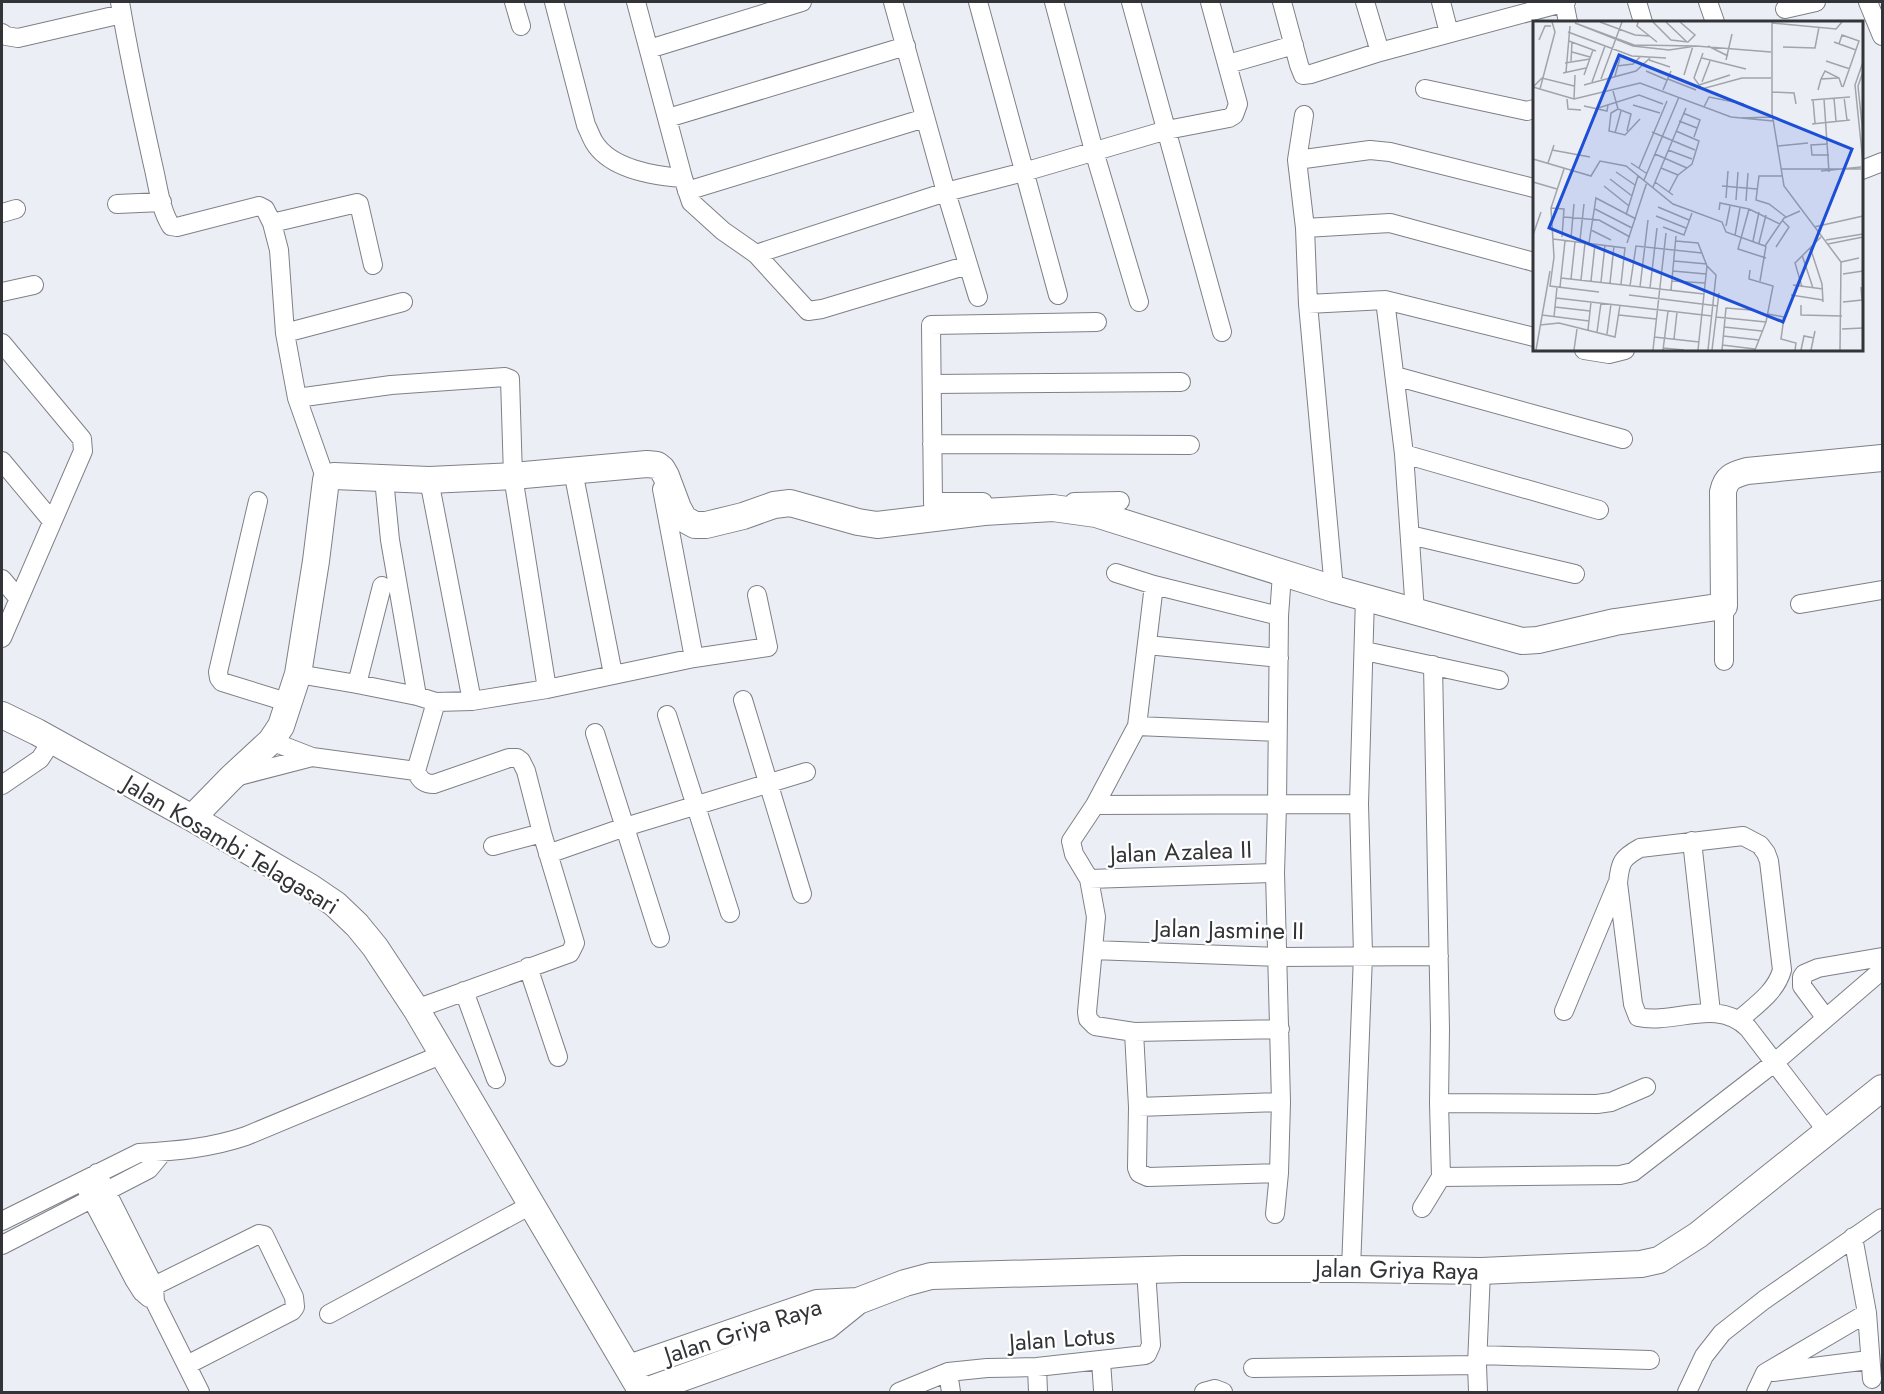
<svg xmlns="http://www.w3.org/2000/svg" width="1884" height="1394" font-family="Jost,sans-serif">
<style>
.lines{fill:none;stroke-linecap:round;stroke-linejoin:round}
.street-casing{stroke:#7e8087;stroke-width:20}
.secondary-casing{stroke:#7e8087;stroke-width:28}
.street{stroke:#fff;stroke-width:18}
.secondary{stroke:#fff;stroke-width:26}
.labels{text-anchor:middle;stroke-width:4.5;stroke-linejoin:round;paint-order:stroke}
.street-label{font-size:24px;fill:#333437;stroke:#fff}
.inset-road{fill:none;stroke:#a1a4a9;stroke-width:1.5}
.view{fill:#1d4ed8;fill-opacity:0.15;stroke:#1d4ed8;stroke-width:3}
.inset-edge{fill:none;stroke:#333437;stroke-width:3}
</style>
<rect width="100%" height="100%" fill="#ebeef5"/>
<g class="lines">
<!-- street casing -->
<g class="street-casing">
<path id="street" d="M 120,2 C 129,56 141,111 153,165 C 158,185 160,209 171,226 L 177,227 L 259,206 L 265,209 L 272,223 L 279,250 L 285,333 L 297,398 L 326,480
M 514,2 L 521,26
M 554,2 L 586,125 C 589,131 591,137 594,142 C 610,169 655,176 683,178 L 691,202 L 723,231 L 756,254 L 808,311 L 822,309 L 968,265
M 636,2 L 683,178
M 893,2 L 946,192 L 978,297
M 978,2 L 1058,295
M 1054,2 L 1094,151 L 1139,302
M 1131,2 L 1222,332
M 1282,2 L 1299,65 L 1303,75 L 1311,74 L 1380,52 L 1566,2
M 1365,2 L 1380,52
M 1441,2 L 1449,33
M 1564,2 L 1568,22
M 1637,2 L 1643,22
M 1708,2 L 1715,22
M 1868,2 L 1882,36
M 1785,9 L 1816,2
M 2,33 L 6,36 L 18,38 L 122,14
M 649,49 L 802,2
M 1228,64 L 1294,45
M 1425,89 L 1527,111 L 1534,109
M 1304,115 L 1297,160 L 1305,228 L 1308,304 L 1334,589
M 668,118 L 906,46
M 1297,160 L 1370,150 L 1390,152 L 1534,188
M 1862,170 L 1882,162
M 687,191 L 925,118
M 117,204 L 162,202
M 2,213 L 16,209
M 272,223 L 357,203 L 359,204 L 373,265
M 1305,228 L 1390,223 L 1534,262
M 756,254 L 946,192 L 1024,172 L 1167,130 L 1229,118 L 1234,115 L 1238,104 L 1210,2
M 2,292 L 34,285
M 1385,300 L 1404,454 L 1415,612
M 1308,304 L 1385,300 L 1534,337
M 285,333 L 403,302
M 2,343 L 82,439 L 83,451 L 2,638
M 1584,350 L 1609,354 L 1625,350
M 1395,376 L 1623,439
M 932,384 L 1181,382
M 297,398 L 391,385 L 505,377 L 510,379 L 513,476 L 547,689
M 932,444 L 1190,445
M 1404,454 L 1599,510
M 2,461 L 52,521
M 573,471 L 613,674
M 384,479 L 390,540 L 417,696
M 429,480 L 472,701
M 662,489 L 694,658
M 258,501 L 218,672 L 219,678 L 222,682 L 290,703
M 933,502 L 931,325 L 1097,322
M 1074,502 L 1120,501
M 934,514 L 933,502 L 983,502
M 1410,535 L 1575,574
M 1116,573 L 1154,585 L 1279,616
M 2,579 L 19,599
M 1154,585 L 1137,726 L 1095,805 L 1071,841 L 1074,854 L 1089,879 L 1096,917 L 1087,1012 L 1088,1019 L 1095,1026 L 1134,1032 L 1280,1029
M 1800,604 L 1882,590
M 1147,645 L 1279,658
M 1365,651 L 1499,680
M 1724,661 L 1724,606
M 298,674 L 357,684 L 417,696 L 436,702 L 472,701 L 547,689 L 694,658 L 768,647 L 757,595
M 357,684 L 382,586
M 743,700 L 802,894
M 667,715 L 730,913
M 1137,726 L 1277,732
M 595,733 L 660,938
M 271,741 L 312,757 L 416,771
M 235,777 L 312,757
M 2,785 L 40,759 L 52,741
M 1095,805 L 1359,804
M 1692,841 L 1711,1012
M 493,846 L 542,833
M 548,854 L 625,827 L 806,772
M 1089,879 L 1275,873
M 1093,950 L 1278,957 L 1439,956
M 528,967 L 558,1057
M 464,991 L 496,1079
M 416,1009 L 570,953 L 575,943 L 542,833 L 526,771 L 521,761 L 517,758 L 509,758 L 434,784 C 424,784 420,780 416,771 L 436,702
M 1564,1011 L 1617,884
M 1825,1017 L 1802,986 L 1802,977 L 1804,974 L 1818,968 L 1882,957
M 1739,1020 C 1756,1005 1776,992 1782,970 L 1769,861 L 1766,853 L 1760,845 L 1743,836 L 1640,848 C 1622,858 1620,862 1618,883 L 1633,1004 L 1638,1017 C 1675,1025 1716,997 1748,1028 L 1827,1131
M 1134,1032 L 1138,1107 L 1137,1168 L 1139,1173 L 1148,1177 L 1279,1173
M 1439,1103 L 1597,1104 L 1611,1102 L 1646,1087
M 1138,1107 L 1281,1102
M 97,1173 L 154,1286 L 155,1302 L 200,1392
M 1441,1177 L 1620,1175 L 1633,1172 L 1774,1063 L 1882,970
M 87,1190 L 135,1281 L 142,1292 L 149,1298
M 1422,1208 L 1441,1177 L 1439,1103 L 1440,1029 L 1433,665
M 1275,1214 L 1279,1173 L 1281,1102 L 1275,873 L 1277,805 L 1279,616 L 1282,574
M 2,1221 L 139,1153 C 176,1151 211,1148 246,1136 L 443,1054
M 1853,1237 L 1867,1313 L 1872,1379
M 2,1245 L 149,1169 L 163,1152
M 1351,1269 L 1363,955 L 1359,804 L 1365,597
M 142,1292 L 259,1234 L 264,1235 L 294,1297 L 295,1307 L 292,1311 L 187,1365
M 329,1314 L 531,1205
M 1478,1355 L 1650,1360
M 1101,1361 L 1103,1390
M 1037,1367 L 1038,1392
M 1253,1368 L 1477,1365
M 948,1372 L 951,1392
M 1773,1372 L 1869,1360
M 899,1392 L 948,1372 L 987,1368 L 1037,1367 L 1145,1355 L 1147,1354 L 1151,1345 L 1146,1270
M 1204,1392 L 1215,1389 L 1223,1392
M 1478,1392 L 1477,1365 L 1481,1271
M 1687,1392 L 1704,1356 L 1722,1333 L 1764,1300 L 1882,1218
M 1756,1392 L 1765,1373 L 1867,1313"/>
</g>
<!-- secondary casing -->
<g class="secondary-casing">
<path id="secondary" d="M 2,715 L 37,732 L 192,818 L 310,887 L 335,904 L 357,925 L 375,947 L 416,1009 L 642,1392
M 192,818 L 231,778 L 271,741 L 281,726 L 298,674 L 316,561 L 326,480 L 334,476 L 429,480 L 513,476 L 647,464 L 657,465 L 662,469 L 666,476 L 678,508 L 684,519 L 695,525 L 706,525 L 743,516 L 774,505 L 790,503 L 858,522 L 877,525 L 984,512 L 1053,508 L 1096,514 L 1334,589 L 1522,641 L 1538,640 L 1615,622 L 1724,606 L 1723,492 C 1726,477 1733,475 1747,471 L 1882,458
M 629,1368 L 817,1303 L 858,1301
M 643,1392 L 827,1326 L 858,1301 L 905,1283 L 931,1276 L 1183,1269 L 1351,1269 L 1481,1271 L 1641,1264 L 1659,1260 L 1698,1235 L 1882,1088"/>
</g>
<!-- street -->
<use href="#street" class="street"/>
<!-- secondary -->
<use href="#secondary" class="secondary"/>
</g>
<g class="labels">
<!-- street labels -->
<g class="street-label">
<text transform="translate(231 845) rotate(31)" y="8">Jalan Kosambi Telagasari</text>
<text transform="translate(1181 852) rotate(-2)" y="8">Jalan Azalea II</text>
<text transform="translate(1229 930) rotate(1)" y="8">Jalan Jasmine II</text>
<text transform="translate(1397 1270) rotate(1)" y="8">Jalan Griya Raya</text>
<text transform="translate(743 1331) rotate(-18)" y="8">Jalan Griya Raya</text>
<text transform="translate(1062 1339) rotate(-4)" y="8">Jalan Lotus</text>
</g>
</g>
<!-- overview -->
<g transform="translate(1533 21)">
<rect width="330" height="330" fill="#ebeef5"/>
<path class="inset-road" d="M 67,1 L 102,14 L 117,15M 105,1 L 104,5 L 124,21M 120,1 L 138,19 L 155,21 L 162,14 L 147,1M 133,1 L 154,21M 239,1 L 239,92 L 251,165 L 308,241 L 307,329M 42,2 L 101,24 L 163,25 L 136,29 L 100,25 ZM 239,2 L 303,8 L 309,1M 35,11 L 99,35 L 133,37M 6,19 L 12,5 L 18,5M 36,20 L 63,30M 301,21 L 323,29M 306,23 L 309,14 L 326,20 L 310,66M 163,25 L 238,31M 175,25 L 195,35M 250,26 L 282,27 L 286,6M 39,31 L 57,36M 170,32 L 161,57 L 169,68 L 209,57 L 238,57M 169,37 L 213,48M 116,39 L 137,46M 193,39 L 199,13M 38,40 L 39,21M 293,40 L 317,48M 330,41 L 322,64 L 330,141M 32,42 L 57,38M 84,45 L 100,43 L 107,36M 113,50 L 134,59M 33,51 L 37,5M 330,51 L 325,65 L 330,113M 30,52 L 53,47M 51,54 L 60,29M 151,54 L 160,25M 82,55 L 87,37M 68,58 L 89,1M 135,58 L 163,69M 288,58 L 292,50 L 306,57 L 309,66M 59,61 L 72,25M 169,61 L 177,40M 51,64 L 103,50 L 117,37M 166,64 L 197,54M 0,66 L 41,78 L 107,62 L 198,96 L 240,100M 0,66 L 9,57 L 41,65M 7,68 L 22,11 L 19,1M 130,69 L 138,50M 285,69 L 288,58 L 305,57M 80,70 L 85,88 L 98,93 L 94,110M 239,71 L 261,72 L 263,83M 311,76 L 314,99M 301,77 L 303,100M 34,78 L 35,88 L 48,89M 41,78 L 42,54M 291,78 L 296,151M 278,79 L 317,76M 280,79 L 282,102M 100,84 L 127,92M 51,85 L 74,90 L 75,84M 171,86 L 176,76 L 211,83M 62,88 L 106,74 L 130,83M 85,88 L 78,92 L 76,110 L 92,114 L 107,98M 150,92 L 167,99 L 161,116M 209,97 L 240,96M 146,100 L 164,107M 279,103 L 317,99M 119,111 L 162,129M 82,112 L 88,90M 295,123 L 278,124 L 279,134 L 296,134M 245,125 L 275,122M 19,129 L 57,136M 135,129 L 159,138M 122,133 L 154,147M 0,138 L 58,155 L 67,140 L 93,145 L 140,183 L 189,201 L 193,211 L 232,225 L 251,197 L 267,190M 15,142 L 21,124M 98,142 L 113,152M 106,147 L 134,80M 128,147 L 145,154M 31,148 L 18,187 L 21,236 L 17,265 L 66,271M 248,148 L 328,148M 288,150 L 328,146M 83,151 L 102,164M 249,155 L 226,155 L 223,179 L 236,183 L 253,196M 77,158 L 99,175M 111,159 L 146,76M 0,161 L 24,168M 122,161 L 140,174M 71,165 L 96,185M 189,165 L 224,168M 120,166 L 153,87M 136,171 L 145,154 L 159,143 L 166,120 L 143,110M 193,177 L 195,150M 203,179 L 205,151M 213,180 L 215,152M 125,186 L 156,199M 18,187 L 31,188 L 29,216M 62,188 L 99,207M 216,188 L 205,228 L 233,237M 186,189 L 187,182 L 216,188 L 247,203M 93,194 L 105,155M 123,195 L 153,207M 31,196 L 66,199 L 97,216M 193,205 L 197,185M 130,206 L 151,214 L 159,192M 281,206 L 330,195M 58,209 L 78,219M 0,214 L 8,191M 202,214 L 207,187M 38,217 L 41,183M 20,218 L 92,227 L 88,263M 47,219 L 51,183M 293,219 L 330,213M 143,220 L 165,222 L 174,245 L 183,254 L 175,329M 220,220 L 226,191M 56,222 L 63,177 L 103,198M 94,222 L 114,161M 226,222 L 233,194M 295,223 L 330,216M 243,226 L 256,206 L 249,199M 277,226 L 289,263 L 290,281M 269,234 L 280,267M 141,240 L 174,243M 308,241 L 326,237M 0,245 L 0,267M 217,249 L 216,258 L 240,265 L 233,301 L 222,329M 140,250 L 173,253M 310,253 L 330,250M 28,257 L 171,273M 38,258 L 42,221M 48,259 L 52,222M 58,260 L 62,223M 139,260 L 172,262M 227,260 L 233,225M 68,261 L 72,224M 77,262 L 81,225M 260,264 L 290,268M 97,265 L 103,225 L 169,232M 27,266 L 32,220M 107,266 L 115,199M 269,266 L 262,242 L 288,216M 117,267 L 124,207M 138,269 L 143,215M 96,274 L 185,285M 258,274 L 290,279M 23,277 L 179,295M 310,281 L 329,279 L 328,266M 268,284 L 268,294 L 309,295M 22,286 L 57,290M 235,293 L 251,296 L 248,318 L 263,322 L 262,329M 9,294 L 56,300M 86,294 L 123,298M 21,296 L 24,266M 183,296 L 233,301M 7,304 L 26,302 L 82,316 L 87,284M 191,306 L 229,310M 309,308 L 330,307M 55,309 L 58,281M 64,311 L 68,282M 74,313 L 78,283M 190,315 L 226,319M 121,316 L 166,321M 141,318 L 144,291M 189,324 L 222,328M 130,327 L 151,329M 3,329 L 17,250M 41,329 L 44,308M 120,329 L 133,212M 130,329 L 135,290M 165,329 L 174,245M 179,329 L 186,272M 189,329 L 193,287 L 218,289M 268,329 L 271,315 L 281,317M 278,329 L 282,310"/>
<path class="view" d="M 86,34 L 319,128 L 250,301 L 16,207 Z"/>
<rect width="330" height="330" class="inset-edge"/>
</g>
<!-- border -->
<rect width="1884" height="1394" fill="none" stroke="#333437" stroke-width="6"/>
</svg>
